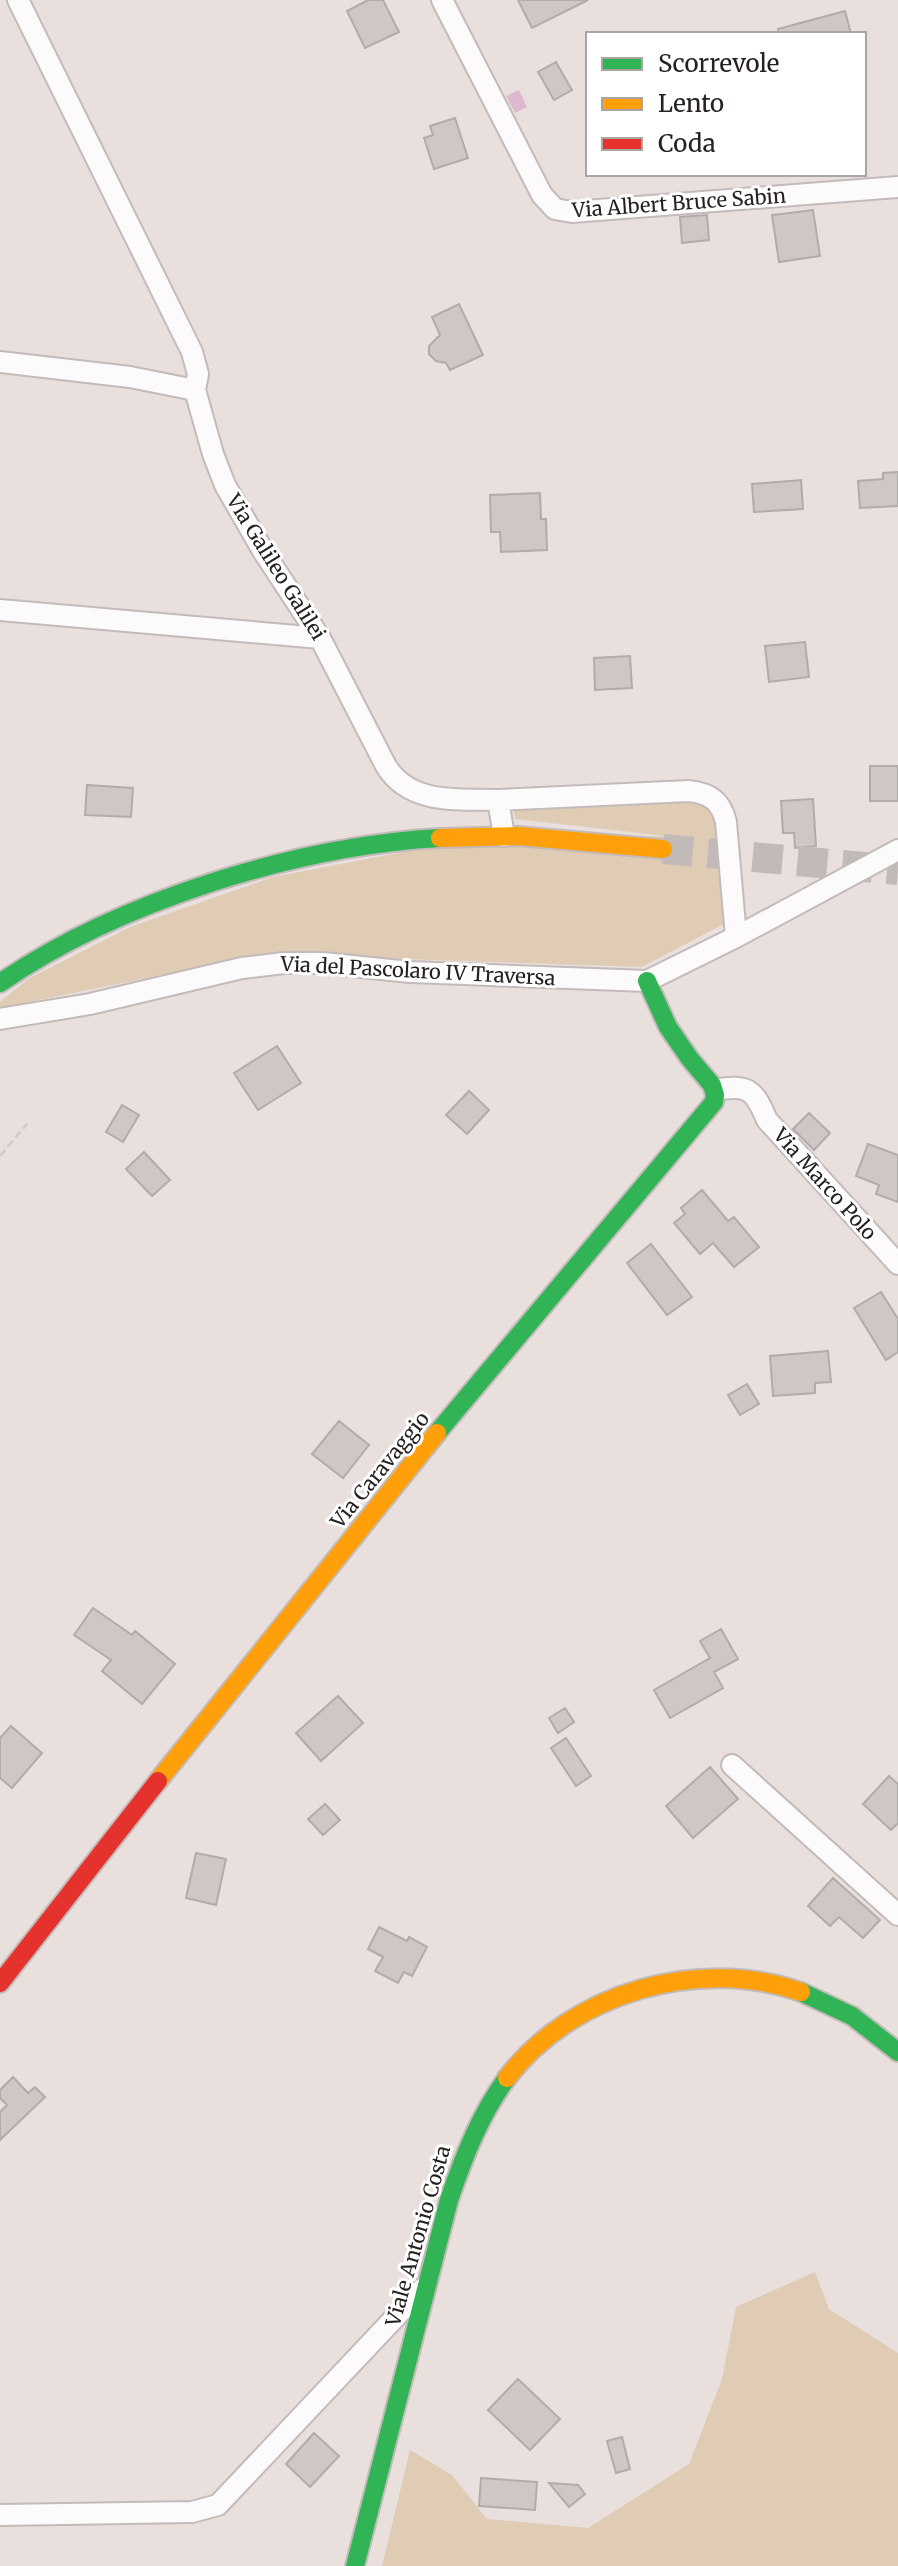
<svg xmlns="http://www.w3.org/2000/svg" width="898" height="2566" font-family="Merriweather,serif">
<style>
.green{fill:#e0cbb5}
.water{fill:#deb8cf}
.building{fill:#cec7c5;stroke:#b1aba9;stroke-width:2}
.lines{fill:none;stroke-linecap:round;stroke-linejoin:round}
.secondary-tunnel{stroke:#c2bab8;stroke-width:30;stroke-dasharray:30 15;stroke-linecap:butt}
.street-casing{stroke:#c2bbba;stroke-width:24}
.fast-casing{stroke:#c2bbba;stroke-width:22}
.slow-casing{stroke:#c2bbba;stroke-width:22}
.jam-casing{stroke:#c2bbba;stroke-width:22}
.path{stroke:#d0cdcd;stroke-width:3;stroke-dasharray:8 4;stroke-linecap:butt}
.street{stroke:#fcfafa;stroke-width:20}
.fast{stroke:#30b455;stroke-width:18}
.slow{stroke:#ff9f0a;stroke-width:18}
.jam{stroke:#e5322d;stroke-width:18}
.labels{text-anchor:middle;stroke-width:6;stroke-linejoin:round;paint-order:stroke}
.street-label{font-size:20px;fill:#26201f;stroke:#fff}
</style>
<rect width="100%" height="100%" fill="#e9e0de"/>
<!-- green -->
<path class="green" d="M 691,798 L 713,809 L 724,924 L 642,967 L 280,955 L 225,962 L 0,1008 L 0,1002 L 28,979 L 130,927 L 273,877 L 434,846 L 666,836 L 515,819 L 513,807 Z
M 815,2272 L 829,2309 L 898,2353 L 898,2566 L 382,2566 L 410,2450 L 452,2475 L 487,2519 L 588,2528 L 689,2464 L 722,2379 L 736,2307 Z"/>
<!-- water -->
<path class="water" d="M 519,90 L 527,107 L 515,113 L 506,96 Z"/>
<!-- building -->
<path class="building" d="M 368,0 L 383,0 L 399,32 L 365,48 L 347,11 Z
M 518,0 L 588,0 L 532,28 Z
M 845,11 L 851,34 L 779,34 L 778,29 Z
M 556,62 L 572,90 L 554,100 L 538,72 Z
M 455,118 L 468,158 L 434,169 L 424,138 L 433,135 L 430,126 Z
M 813,210 L 820,256 L 779,262 L 772,215 Z
M 707,215 L 709,240 L 682,243 L 680,217 Z
M 459,304 L 483,355 L 450,370 L 446,363 L 436,361 L 429,354 L 429,346 L 440,335 L 432,317 Z
M 898,472 L 898,506 L 860,508 L 858,481 L 883,479 L 883,473 Z
M 801,480 L 803,509 L 754,512 L 752,484 Z
M 540,493 L 541,519 L 546,519 L 547,550 L 501,552 L 500,532 L 491,532 L 490,495 Z
M 805,642 L 809,677 L 769,682 L 765,646 Z
M 630,656 L 632,688 L 595,690 L 594,658 Z
M 870,766 L 898,766 L 898,801 L 870,801 Z
M 87,785 L 133,788 L 131,817 L 85,815 Z
M 813,799 L 816,846 L 795,848 L 794,833 L 783,833 L 781,801 Z
M 277,1046 L 301,1083 L 258,1110 L 234,1073 Z
M 469,1091 L 489,1110 L 467,1134 L 446,1115 Z
M 122,1105 L 139,1115 L 123,1142 L 106,1132 Z
M 809,1113 L 830,1133 L 814,1150 L 793,1129 Z
M 868,1144 L 898,1155 L 898,1202 L 876,1194 L 879,1185 L 856,1176 Z
M 144,1152 L 170,1180 L 152,1196 L 126,1169 Z
M 702,1190 L 728,1221 L 734,1217 L 759,1247 L 734,1267 L 713,1243 L 700,1254 L 674,1223 L 685,1214 L 681,1208 Z
M 651,1244 L 692,1297 L 667,1315 L 627,1263 Z
M 881,1292 L 898,1319 L 898,1352 L 886,1360 L 854,1308 Z
M 828,1351 L 831,1382 L 815,1383 L 815,1393 L 773,1396 L 770,1356 Z
M 747,1384 L 759,1404 L 740,1415 L 728,1395 Z
M 339,1421 L 369,1445 L 343,1478 L 312,1454 Z
M 93,1608 L 132,1635 L 135,1631 L 175,1664 L 142,1704 L 102,1671 L 111,1660 L 74,1635 Z
M 721,1629 L 738,1659 L 714,1672 L 723,1688 L 670,1718 L 654,1690 L 710,1658 L 700,1641 Z
M 338,1696 L 363,1723 L 321,1761 L 296,1733 Z
M 565,1708 L 574,1722 L 558,1733 L 549,1718 Z
M 11,1726 L 42,1753 L 12,1788 L 0,1778 L 0,1738 Z
M 566,1738 L 591,1776 L 576,1786 L 551,1748 Z
M 710,1767 L 738,1799 L 693,1838 L 666,1806 Z
M 889,1776 L 898,1784 L 898,1823 L 891,1830 L 863,1804 Z
M 325,1804 L 340,1820 L 323,1835 L 308,1819 Z
M 196,1853 L 226,1859 L 216,1905 L 186,1898 Z
M 833,1878 L 880,1920 L 863,1938 L 839,1917 L 830,1926 L 808,1906 Z
M 379,1927 L 407,1941 L 409,1937 L 427,1947 L 412,1976 L 404,1972 L 398,1983 L 375,1971 L 383,1957 L 368,1949 Z
M 13,2077 L 28,2093 L 35,2087 L 45,2097 L 0,2140 L 0,2112 L 7,2105 L 0,2098 L 0,2090 Z
M 518,2379 L 560,2419 L 530,2450 L 488,2410 Z
M 314,2433 L 339,2456 L 310,2487 L 286,2464 Z
M 622,2437 L 630,2469 L 616,2473 L 607,2441 Z
M 481,2478 L 537,2482 L 535,2510 L 479,2506 Z
M 549,2483 L 578,2485 L 585,2494 L 569,2507 Z"/>
<g class="lines">
<!-- secondary-tunnel -->
<path class="secondary-tunnel" d="M 663,849 L 898,870"/>
<!-- street casing -->
<g class="street-casing">
<path id="street" d="M 18,0 L 192,352 L 198,374 L 195,390 L 213,454 L 225,485 L 263,551 L 320,638 L 386,766 C 410,805 458,799 498,800 L 504,836
M 442,0 L 542,195 L 555,209 L 572,212 L 898,187
M 0,362 L 130,377 L 195,390
M 0,610 L 320,638
M 498,800 L 688,791 C 710,793 721,801 726,822 L 736,937
M 0,1019 L 90,1004 L 242,968 L 284,963 L 323,963 L 410,972 L 647,981 L 736,937 L 898,850
M 715,1090 C 748,1084 754,1089 767,1120 L 898,1264
M 732,1765 L 898,1915
M 0,2515 L 192,2512 L 218,2505 L 422,2289"/>
</g>
<!-- fast casing -->
<g class="fast-casing">
<path id="fast" d="M 0,983 C 119,901 297,846 440,838
M 437,1433 L 714,1102 L 715,1095 L 712,1085 L 690,1059 L 668,1027 L 647,981
M 801,1992 L 852,2016 L 898,2052
M 355,2566 L 449,2200 C 464,2156 480,2115 507,2078"/>
</g>
<!-- slow casing -->
<g class="slow-casing">
<path id="slow" d="M 440,838 L 518,836 L 663,849
M 158,1781 L 437,1433
M 507,2078 C 572,1992 700,1956 801,1992"/>
</g>
<!-- jam casing -->
<g class="jam-casing">
<path id="jam" d="M 0,1983 L 158,1781"/>
</g>
<!-- path -->
<path class="path" d="M 0,1156 L 27,1124"/>
<!-- street -->
<use href="#street" class="street"/>
<!-- fast -->
<use href="#fast" class="fast"/>
<!-- slow -->
<use href="#slow" class="slow"/>
<!-- jam -->
<use href="#jam" class="jam"/>
</g>
<g class="labels">
<!-- street labels -->
<g class="street-label">
<text transform="translate(679 203) rotate(-4)" y="7">Via Albert Bruce Sabin</text>
<text transform="translate(276 567) rotate(58)" y="7">Via Galileo Galilei</text>
<text transform="translate(418 971) rotate(3)" y="7">Via del Pascolaro IV Traversa</text>
<text transform="translate(825 1184) rotate(48)" y="7">Via Marco Polo</text>
<text transform="translate(380 1470) rotate(-51)" y="7">Via Caravaggio</text>
<text transform="translate(418 2236) rotate(-74)" y="7">Viale Antonio Costa</text>
</g>
</g>
<!-- legend -->
<rect x="586" y="32" width="280" height="144" fill="#ffffff" stroke="#a8a6a5" stroke-width="2"/>
<rect x="602" y="58" width="40" height="12" fill="#30b455" stroke="#a8a6a5" stroke-width="2"/>
<text x="658" y="72" font-size="24" fill="#26201f">Scorrevole</text>
<rect x="602" y="98" width="40" height="12" fill="#ff9f0a" stroke="#a8a6a5" stroke-width="2"/>
<text x="658" y="112" font-size="24" fill="#26201f">Lento</text>
<rect x="602" y="138" width="40" height="12" fill="#e5322d" stroke="#a8a6a5" stroke-width="2"/>
<text x="658" y="152" font-size="24" fill="#26201f">Coda</text>
</svg>
